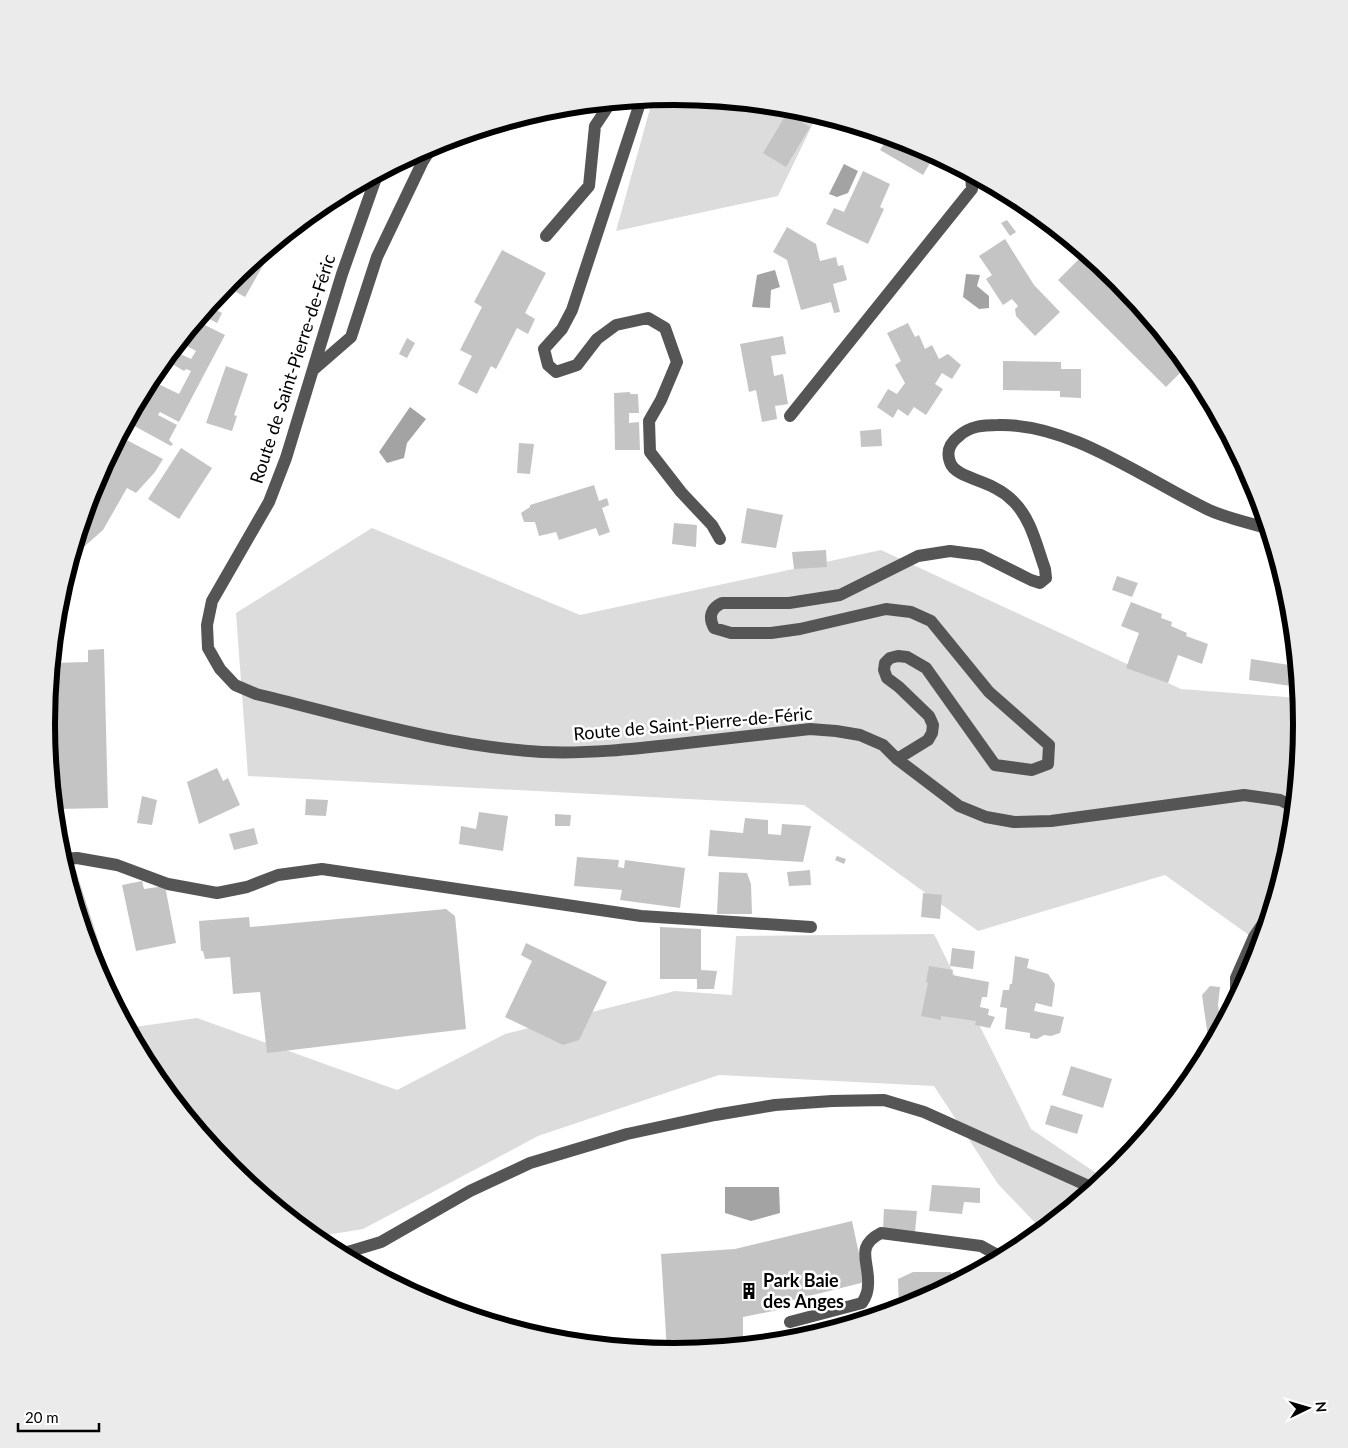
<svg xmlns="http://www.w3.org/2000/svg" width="1348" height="1448" font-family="Lato,sans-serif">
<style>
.green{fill:#dcdcdc}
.water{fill:#a3a3a3}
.building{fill:#c4c4c4}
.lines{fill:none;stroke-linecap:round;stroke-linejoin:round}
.minor{stroke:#555;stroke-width:12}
.labels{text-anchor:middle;stroke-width:5;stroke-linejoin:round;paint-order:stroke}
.street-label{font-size:18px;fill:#000;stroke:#fff}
.poi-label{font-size:18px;font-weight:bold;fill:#000;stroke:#fff;text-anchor:start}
.rim{fill:none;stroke:#000;stroke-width:6}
</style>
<rect width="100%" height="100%" fill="#fff"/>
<!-- green -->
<path class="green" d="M 674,96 L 797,108 L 817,115 L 778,196 L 616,231 L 653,98 Z
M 372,528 L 580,615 L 881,550 L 1181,689 L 1299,698 L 1302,724 L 1290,847 L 1260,943 L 1165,875 L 978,931 L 804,805 L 248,776 L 236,613 Z
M 934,934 L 1031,1129 L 1105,1179 L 1042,1230 L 998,1184 L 934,1086 L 719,1075 L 538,1136 L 363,1229 L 314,1237 L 230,1168 L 152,1073 L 128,1028 L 197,1018 L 397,1090 L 505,1034 L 675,991 L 732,995 L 736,936 Z"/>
<!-- water -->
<path class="water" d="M 844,164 L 858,171 L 848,193 L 837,197 L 829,194 Z
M 775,270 L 780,287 L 771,290 L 770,308 L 752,307 L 757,275 Z
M 966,274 L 980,275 L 977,286 L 989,296 L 989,308 L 979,309 L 963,297 Z
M 410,407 L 426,419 L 407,443 L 404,458 L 387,463 L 379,452 Z
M 725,1187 L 779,1187 L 780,1213 L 751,1221 L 725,1213 Z
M 456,1306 L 504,1317 L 502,1325 L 455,1310 Z"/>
<!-- building -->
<path class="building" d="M 787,113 L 810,127 L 786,167 L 763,153 Z
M 889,136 L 914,144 L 925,150 L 921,157 L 930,163 L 923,175 L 880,150 Z
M 863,171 L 890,184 L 880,207 L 884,209 L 868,244 L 826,224 L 834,208 L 844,212 Z
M 1007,220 L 1016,232 L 1010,236 L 1001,223 Z
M 787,227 L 816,244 L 820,261 L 836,257 L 838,266 L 843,265 L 847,280 L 833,284 L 840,312 L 834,313 L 831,302 L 801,310 L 787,260 L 773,252 Z
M 1005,239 L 1034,285 L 1060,312 L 1035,336 L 1016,316 L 1015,309 L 1018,306 L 1012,299 L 1003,305 L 986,279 L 992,275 L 979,256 Z
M 502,250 L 546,273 L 525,313 L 535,319 L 528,334 L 517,328 L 496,369 L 491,366 L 477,394 L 458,384 L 472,356 L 460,350 L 482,307 L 474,302 Z
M 1085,253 L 1118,280 L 1188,365 L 1166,387 L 1058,280 Z
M 257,258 L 265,262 L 245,297 L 236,292 L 242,280 L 243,281 L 246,277 L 238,273 Z
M 209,306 L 222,313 L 217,323 L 202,315 Z
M 197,321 L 225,335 L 179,422 L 160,412 L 158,415 L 177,425 L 169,440 L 173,444 L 171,446 L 127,422 L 150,380 L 179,394 L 191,371 L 186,369 L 184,371 L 169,362 L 160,377 L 153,374 L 172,350 L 191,359 L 196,351 L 180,342 Z
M 908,323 L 915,337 L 919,335 L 925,349 L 932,345 L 939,359 L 948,354 L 961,365 L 952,379 L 942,373 L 935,384 L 943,389 L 926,415 L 914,407 L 908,416 L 898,409 L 893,418 L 877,407 L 888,389 L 897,394 L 905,383 L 895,365 L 901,361 L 887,333 Z
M 783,336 L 786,354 L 771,356 L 774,376 L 783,374 L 788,404 L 775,406 L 777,419 L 762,422 L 756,390 L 749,392 L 740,344 Z
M 407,338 L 415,343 L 407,358 L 399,354 Z
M 1003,361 L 1061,362 L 1061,369 L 1081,369 L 1081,398 L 1060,397 L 1060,391 L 1003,390 Z
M 226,366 L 248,374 L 234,415 L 237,416 L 232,431 L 206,423 Z
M 630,392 L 630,394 L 638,394 L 639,413 L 629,413 L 629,423 L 639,422 L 640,450 L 615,450 L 614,393 Z
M 881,429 L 882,446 L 861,447 L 860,431 Z
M 119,436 L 163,459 L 155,472 L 136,493 L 127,488 L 103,530 L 78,552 L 74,550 L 94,484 Z
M 519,443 L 534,444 L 530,474 L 517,473 Z
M 181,448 L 212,468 L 179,519 L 148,499 Z
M 594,485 L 599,501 L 607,498 L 609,505 L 602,508 L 610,532 L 599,536 L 596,528 L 559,540 L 556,532 L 539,536 L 535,522 L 524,522 L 521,513 L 530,507 L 530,505 Z
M 747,508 L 783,515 L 776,548 L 741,543 Z
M 674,523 L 697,525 L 696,547 L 672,544 Z
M 826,550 L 827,567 L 794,569 L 792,552 Z
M 1117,576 L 1138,583 L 1132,597 L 1112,590 Z
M 1131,602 L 1162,614 L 1161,618 L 1172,622 L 1171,626 L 1187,633 L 1186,636 L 1208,644 L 1202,664 L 1178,655 L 1168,683 L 1126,668 L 1139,633 L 1121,626 Z
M 104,649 L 108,808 L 55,809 L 46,724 L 52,663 L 88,662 L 88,650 Z
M 1251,659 L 1296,666 L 1298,687 L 1249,680 Z
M 217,768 L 223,781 L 228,778 L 240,805 L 199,824 L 187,782 Z
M 142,796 L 157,800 L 152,825 L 137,823 Z
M 306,799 L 328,800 L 326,816 L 305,815 Z
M 479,812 L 508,816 L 503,851 L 459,844 L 461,826 L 476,829 Z
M 555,814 L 571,815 L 570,826 L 555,826 Z
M 745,818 L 768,820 L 768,834 L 781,835 L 782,824 L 811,826 L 803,862 L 708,856 L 710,830 L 743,833 Z
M 254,828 L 258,844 L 234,850 L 229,834 Z
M 837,856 L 846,859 L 844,864 L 835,860 Z
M 577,857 L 619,860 L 618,867 L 624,868 L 625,860 L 685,868 L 680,908 L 620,900 L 622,890 L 574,886 Z
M 65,867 L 76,871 L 106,965 L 96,968 L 94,964 Z
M 810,870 L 811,885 L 789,886 L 787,872 Z
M 719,872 L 747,873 L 751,884 L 752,914 L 717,914 Z
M 142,881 L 144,889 L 165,886 L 176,943 L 136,951 L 122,885 Z
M 923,893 L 942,895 L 940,919 L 921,917 Z
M 446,909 L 455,916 L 466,1029 L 267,1053 L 260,992 L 233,994 L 230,957 L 205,959 L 203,951 L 201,951 L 199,921 L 249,917 L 250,927 Z
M 660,927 L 701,929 L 701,970 L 717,971 L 714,989 L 697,989 L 697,979 L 660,979 Z
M 526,943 L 607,982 L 579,1040 L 563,1045 L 505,1017 L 532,961 L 521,955 Z
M 952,948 L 975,951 L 973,969 L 950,966 Z
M 1015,956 L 1029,959 L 1027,968 L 1048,974 L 1055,984 L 1052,1007 L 1036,1003 L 1034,1011 L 1064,1017 L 1060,1033 L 1051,1036 L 1044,1035 L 1037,1039 L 1030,1038 L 1030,1033 L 1005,1029 L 1007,1008 L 1000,1007 L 1003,990 L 1009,990 L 1010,984 L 1012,984 Z
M 929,966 L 953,970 L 952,975 L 989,982 L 987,997 L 982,997 L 980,1007 L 989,1009 L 988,1015 L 995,1017 L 990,1028 L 975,1025 L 976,1021 L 941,1016 L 941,1020 L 921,1016 L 928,983 L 926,982 Z
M 1210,986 L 1220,987 L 1218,1005 L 1221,1025 L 1213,1041 L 1208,1037 L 1202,995 Z
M 1071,1066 L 1112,1079 L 1103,1108 L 1062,1095 Z
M 1051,1105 L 1083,1115 L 1077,1134 L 1045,1124 Z
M 932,1185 L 980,1188 L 980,1203 L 964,1202 L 962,1214 L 929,1211 Z
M 884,1209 L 917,1211 L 915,1232 L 883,1229 Z
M 852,1221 L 865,1282 L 777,1304 L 778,1310 L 743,1317 L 743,1345 L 667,1351 L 661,1254 L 735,1249 Z
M 913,1272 L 951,1272 L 952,1284 L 914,1304 L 899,1309 L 898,1279 Z"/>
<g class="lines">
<!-- minor -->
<path class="minor" d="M 641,100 L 572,310 L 562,329 L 544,349 L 548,365 L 556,372 L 577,365 L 597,339 L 616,325 L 648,318 L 665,328 L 677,362 L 661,400 L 649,421 L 650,452 L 681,492 L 712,525 L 720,539
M 377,175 L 342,274 L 286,458 L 269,502 L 212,601 L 207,625 L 208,648 L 220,669 L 235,685 L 256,694 C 350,717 445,746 542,752 C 588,754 633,749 678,744 C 722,739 766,734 810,729 L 836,731 L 860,735 L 883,745 L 897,759 L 959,806 L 986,817 L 1014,822 L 1051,821 L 1244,795 L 1280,800 L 1294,807
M 546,236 L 589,186 L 595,126 L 611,102
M 313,370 L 351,337 L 377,257 L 423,161 L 434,144
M 790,416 L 972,189 L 971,174
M 897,759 L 928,740 L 932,733 L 933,725 L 929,716 L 899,687 L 887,678 L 884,670 L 885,663 L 890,658 L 898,656 L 907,657 L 926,668 L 995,765 L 1032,770 L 1048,764 L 1049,745 L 989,692 L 931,621 L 911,612 L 886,609 L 800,629 L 771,633 L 731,633 L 714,628 C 708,617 711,608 722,603 L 789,603 L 840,595 L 918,556 L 950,551 L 981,555 L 1031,580 L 1040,583 L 1046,578 L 1045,569 C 1037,547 1031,518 1013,501 C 1008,496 1001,491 995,488 C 983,480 954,476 950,462 C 946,451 950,443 959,436 C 970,426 983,425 998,425 C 1071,423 1144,479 1209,510 C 1227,518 1249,523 1267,528
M 62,859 L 77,858 L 117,865 L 168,884 L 217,893 L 247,887 L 278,875 L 322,869 L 641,916 L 811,927
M 1236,997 L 1236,978 L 1254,937 L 1269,915
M 341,1254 L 381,1242 L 470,1191 L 530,1163 L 627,1134 L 715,1115 L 775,1105 L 832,1101 L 884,1100 L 924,1112 L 1093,1188
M 790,1322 L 862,1303 C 866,1297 868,1292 868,1285 C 870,1262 854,1247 881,1233 L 981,1246 L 1001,1257"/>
</g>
<!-- icons -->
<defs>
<g id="building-bare" transform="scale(1.35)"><path d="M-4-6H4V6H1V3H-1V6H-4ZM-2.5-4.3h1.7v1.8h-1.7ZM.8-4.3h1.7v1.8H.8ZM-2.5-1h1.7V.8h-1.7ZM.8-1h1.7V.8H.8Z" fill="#000" stroke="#fff" stroke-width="2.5" paint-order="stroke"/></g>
</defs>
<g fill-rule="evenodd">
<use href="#building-bare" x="749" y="1291"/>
</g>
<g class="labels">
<!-- street labels -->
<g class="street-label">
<text transform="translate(293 369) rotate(-72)" y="6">Route de Saint-Pierre-de-Féric</text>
<text transform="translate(693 724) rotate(-5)" y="6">Route de Saint-Pierre-de-Féric</text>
</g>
<!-- poi labels -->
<g class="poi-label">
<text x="763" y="1287">Park Baie<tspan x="763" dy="21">des Anges</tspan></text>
</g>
</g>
<!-- crop -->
<path d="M0 0H1348V1448H0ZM55 724a619 619 0 1 1 1238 0a619 619 0 1 1-1238 0Z" fill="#ebebeb" fill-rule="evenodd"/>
<path class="rim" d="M55 724a619 619 0 1 1 1238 0a619 619 0 1 1-1238 0Z"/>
<!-- north arrow -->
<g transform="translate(1308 1408) rotate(85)" stroke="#ffffff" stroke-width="4" paint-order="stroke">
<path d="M0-4L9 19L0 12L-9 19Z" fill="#000000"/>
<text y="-8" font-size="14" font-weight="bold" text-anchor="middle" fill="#000000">N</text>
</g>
<!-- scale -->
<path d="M18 1423v8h81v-8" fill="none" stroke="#000000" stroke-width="2.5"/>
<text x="25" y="1423" font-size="15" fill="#000000" stroke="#ffffff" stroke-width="4" paint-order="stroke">20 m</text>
</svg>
